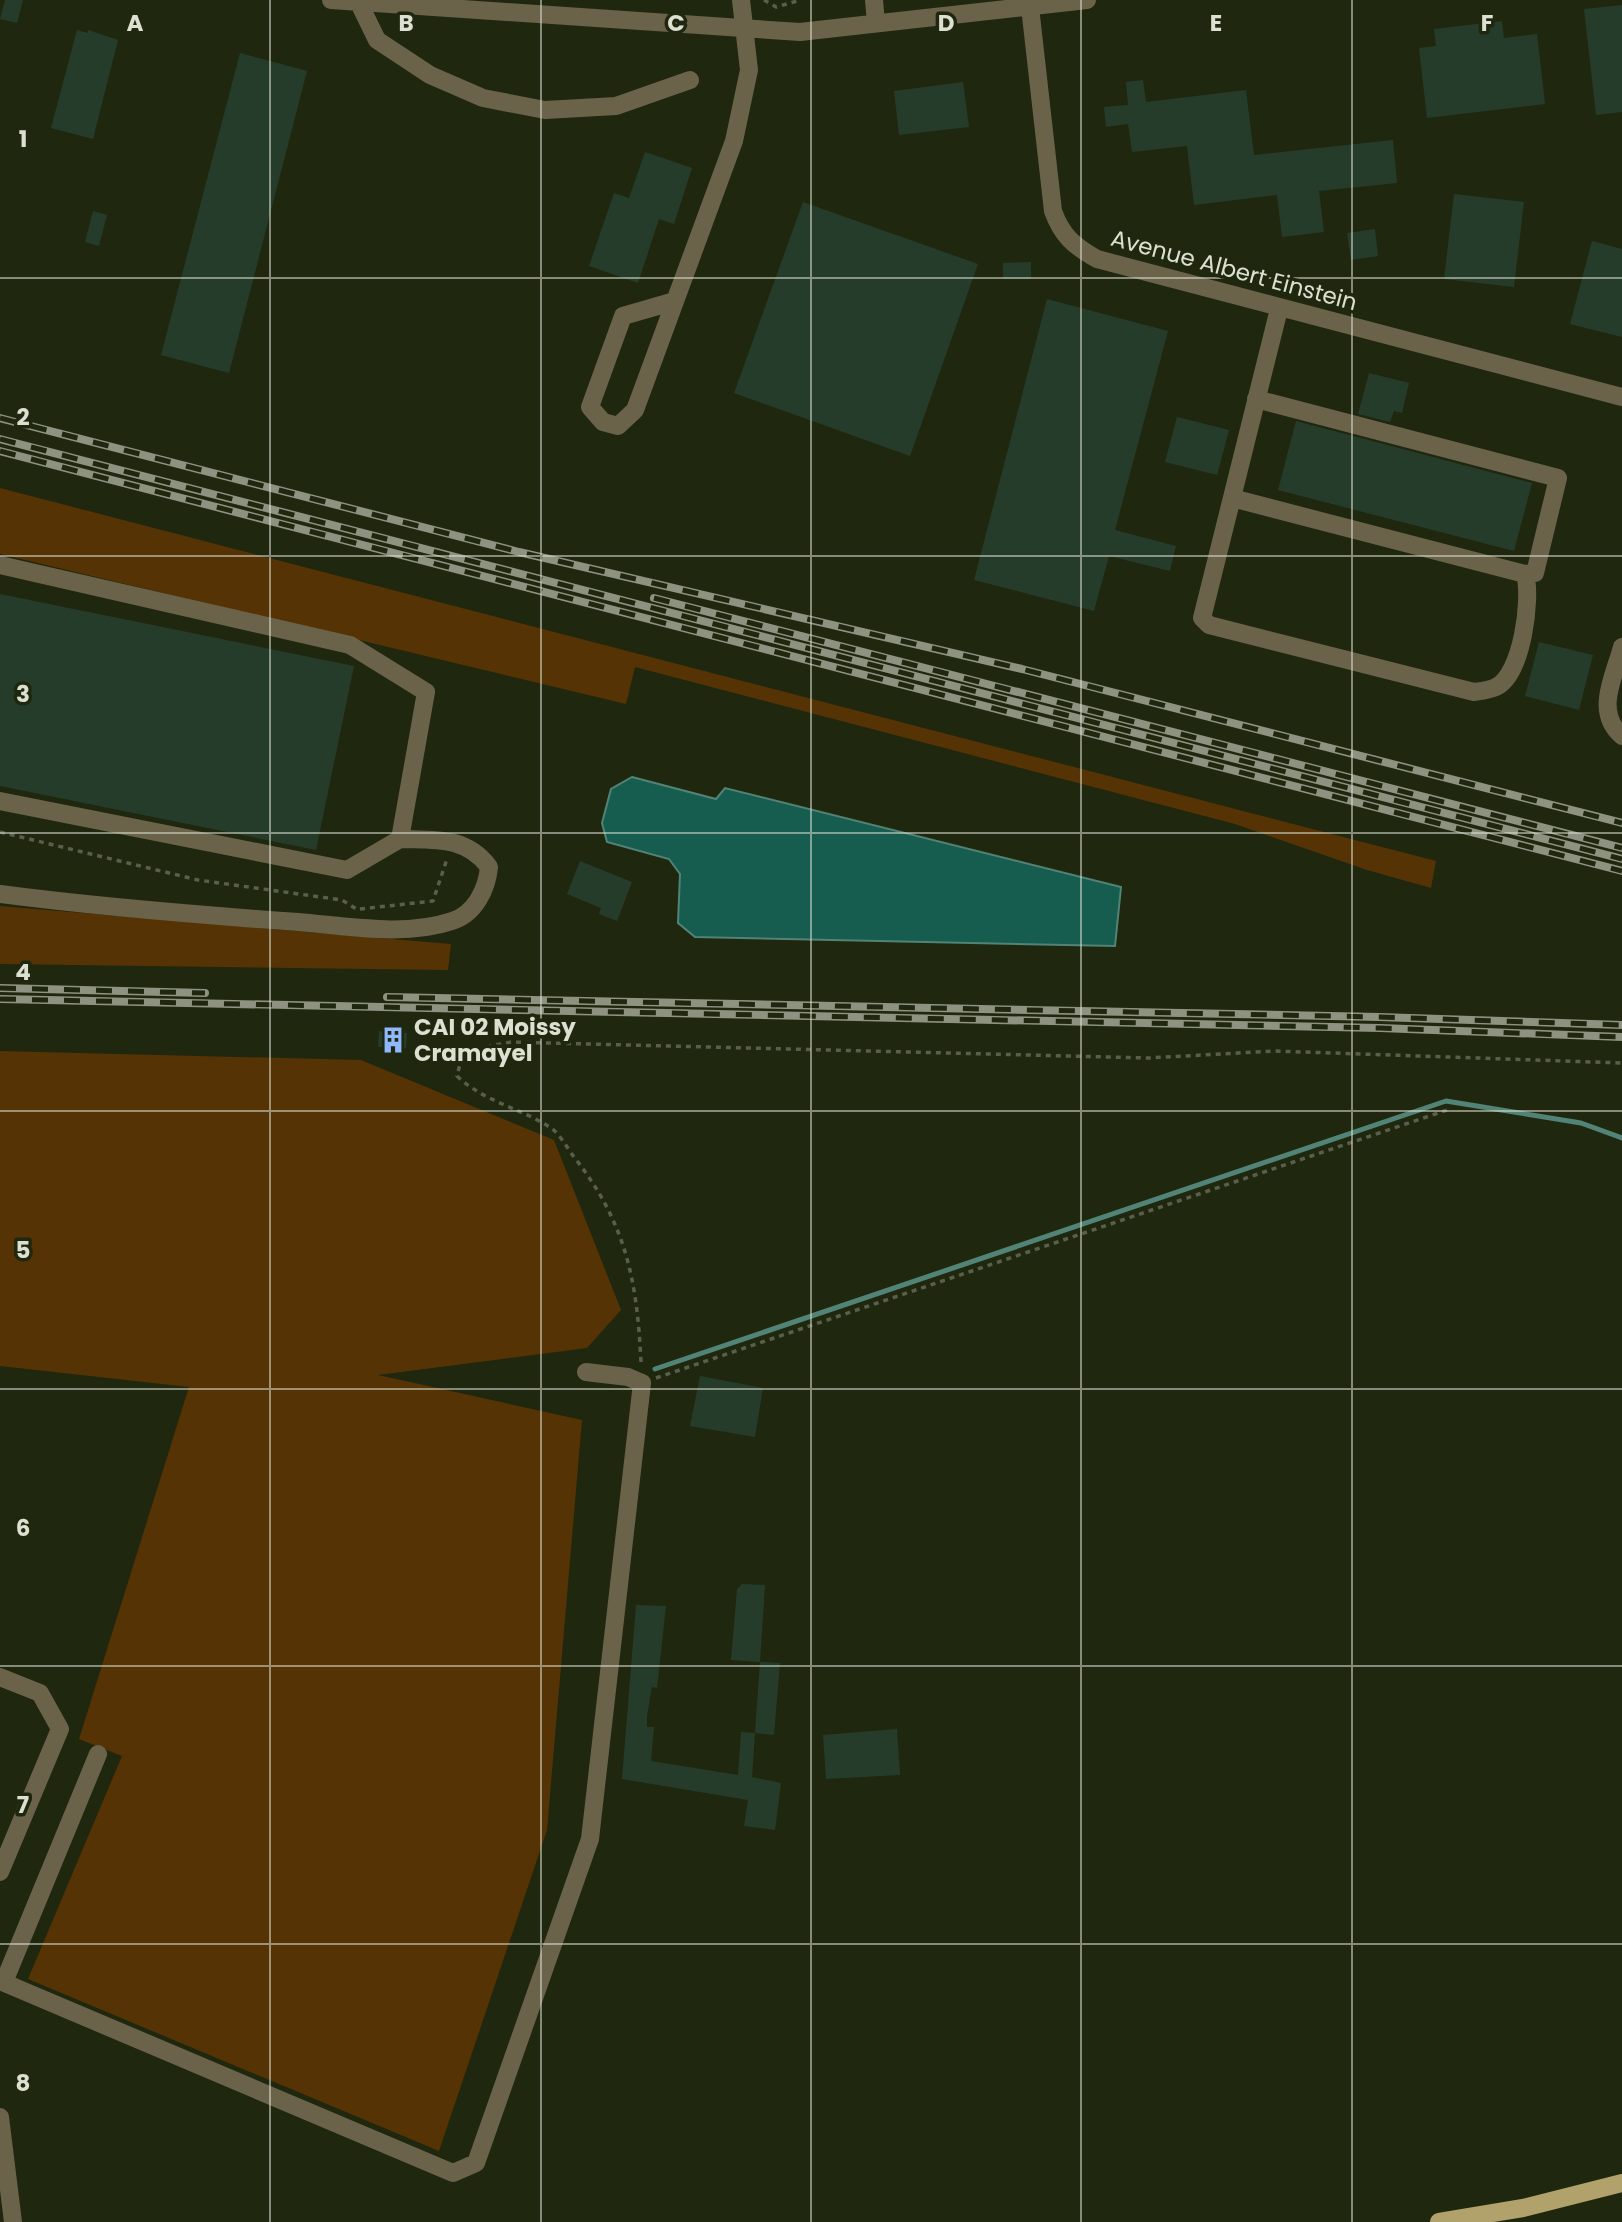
<svg xmlns="http://www.w3.org/2000/svg" width="1622" height="2222" font-family="Poppins,sans-serif">
<style>
.green{fill:#553304}
.water{fill:#165c4f;stroke:#518476;stroke-width:2}
.lines{fill:none;stroke-linecap:round;stroke-linejoin:round}
.stream{stroke:#518476;stroke-width:5}
.building{fill:#263c2b}
.path{stroke:#595f4a;stroke-width:3.5;stroke-dasharray:5 5;stroke-linecap:butt}
.minor{stroke:#6a6349;stroke-width:18}
.major{stroke:#b1a26b;stroke-width:18}
.rail-casing{stroke:#8d9380;stroke-width:8}
.rail{stroke:#20270f;stroke-width:5;stroke-dasharray:16;stroke-linecap:butt}
.grid{fill:none;stroke:#dbe0d1;stroke-width:2;stroke-opacity:0.55}
.labels{text-anchor:middle;stroke-width:7;stroke-linejoin:round;paint-order:stroke}
.street-label{font-size:23px;fill:#dbe0d1;stroke:#20270f}
.poi-label{font-size:23px;font-weight:bold;fill:#dbe0d1;stroke:#20270f;text-anchor:start}
.grid-label{font-size:23px;text-anchor:middle;font-weight:bold;fill:#dbe0d1;stroke:#20270f;stroke-width:7;stroke-linejoin:round;paint-order:stroke}
</style>
<rect width="100%" height="100%" fill="#20270f"/>
<!-- green -->
<path class="green" d="M 0,488 L 1436,861 L 1431,888 L 1367,870 L 1235,824 L 635,667 L 626,704 L 0,554 Z
M 0,906 L 451,944 L 448,970 L 0,964 Z
M 0,1051 L 361,1060 L 554,1140 L 621,1310 L 587,1348 L 378,1375 L 582,1420 L 547,1830 L 439,2151 L 28,1979 L 122,1756 L 79,1739 L 189,1387 L 0,1366 Z"/>
<!-- water -->
<path class="water" d="M 632,777 L 716,799 L 725,788 L 1121,887 L 1115,946 L 695,937 L 678,923 L 680,874 L 669,859 L 607,842 L 602,823 L 611,789 Z"/>
<g class="lines">
<!-- stream -->
<path class="stream" d="M 655,1369 L 1446,1101 L 1581,1123 L 1622,1138"/>
</g>
<!-- building -->
<path class="building" d="M 5,0 L 23,0 L 17,23 L 0,19 Z
M 1622,5 L 1622,112 L 1596,115 L 1584,9 Z
M 1502,21 L 1504,38 L 1537,34 L 1545,104 L 1427,118 L 1419,48 L 1436,46 L 1434,29 Z
M 77,30 L 88,33 L 88,30 L 118,40 L 93,139 L 51,128 Z
M 240,53 L 307,71 L 229,373 L 161,355 Z
M 1143,80 L 1146,102 L 1246,90 L 1254,155 L 1393,140 L 1397,183 L 1319,191 L 1324,232 L 1282,237 L 1277,195 L 1194,205 L 1187,146 L 1132,152 L 1128,124 L 1106,127 L 1104,107 L 1128,105 L 1126,82 Z
M 963,82 L 969,127 L 899,135 L 894,91 Z
M 645,152 L 692,168 L 674,224 L 659,219 L 638,283 L 589,266 L 614,193 L 629,198 Z
M 1454,194 L 1524,202 L 1514,287 L 1444,279 Z
M 803,202 L 978,264 L 910,456 L 734,393 Z
M 93,211 L 107,215 L 99,246 L 85,242 Z
M 1375,229 L 1378,256 L 1351,260 L 1347,233 Z
M 1592,241 L 1622,249 L 1622,337 L 1570,324 Z
M 1031,262 L 1031,279 L 1003,279 L 1003,263 Z
M 1047,299 L 1168,331 L 1115,530 L 1176,546 L 1170,571 L 1109,556 L 1094,611 L 974,580 Z
M 1369,373 L 1409,383 L 1402,413 L 1394,411 L 1390,422 L 1358,414 Z
M 1177,417 L 1229,430 L 1217,475 L 1165,462 Z
M 1296,421 L 1532,483 L 1514,551 L 1278,490 Z
M 0,594 L 354,666 L 316,850 L 0,786 Z
M 1539,642 L 1593,655 L 1579,710 L 1525,696 Z
M 580,861 L 632,882 L 617,921 L 599,914 L 601,908 L 567,894 Z
M 379,1031 L 407,1033 L 406,1048 L 378,1047 Z
M 700,1376 L 763,1388 L 755,1437 L 690,1426 Z
M 742,1584 L 765,1585 L 760,1662 L 731,1660 L 737,1589 Z
M 636,1605 L 666,1606 L 657,1688 L 652,1687 L 647,1716 L 647,1727 L 654,1727 L 651,1761 L 738,1775 L 741,1732 L 755,1733 L 752,1777 L 781,1783 L 775,1830 L 744,1826 L 748,1800 L 622,1779 Z
M 760,1662 L 780,1663 L 774,1735 L 755,1733 Z
M 897,1729 L 900,1775 L 826,1779 L 823,1735 Z"/>
<g class="lines">
<!-- path -->
<path class="path" d="M 764,0 L 776,7 L 797,1
M 0,832 L 198,880 L 342,900 L 358,910
M 360,909 L 433,901 L 447,859
M 641,1362 C 637,1280 626,1223 574,1157 C 567,1148 560,1134 551,1128 C 521,1108 484,1102 457,1076 L 461,1060 L 490,1046 L 511,1042 L 1149,1058 L 1274,1051 L 1622,1063
M 656,1378 L 1447,1110"/>
<!-- minor -->
<path class="minor" d="M 331,0 L 800,32 L 1087,0
M 874,0 L 876,23
M 358,1 L 377,40 L 430,75 L 483,98 L 545,110 L 616,106 L 690,80
M 1030,7 L 1053,211 C 1062,236 1074,246 1097,259 L 1622,397
M 675,301 L 623,316 L 590,407 L 603,422 L 618,426 L 635,410 L 734,141 L 749,70 L 741,0
M 1279,309 L 1202,618 L 1209,625 L 1474,692 C 1481,691 1490,690 1496,687 C 1522,675 1532,599 1525,574
M 1232,498 L 1525,574 L 1535,573 L 1558,478 L 1256,399
M 0,565 L 350,645 L 426,692 L 400,839 L 347,870 L 0,801
M 1622,647 C 1614,677 1594,712 1622,736
M 0,894 C 99,907 199,915 298,922 C 347,926 405,937 452,921 C 475,914 487,889 489,867 C 466,836 434,840 400,839
M 0,1677 L 40,1693 L 60,1729 L 0,1872
M 0,1981 L 453,2173 L 476,2163 L 590,1839 L 642,1383 L 628,1377 L 586,1372
M 4,1982 L 98,1754
M 0,2117 L 13,2222"/>
<!-- major -->
<path class="major" d="M 1439,2222 L 1523,2208 L 1622,2183"/>
<!-- rail casing -->
<g class="rail-casing">
<path id="rail" d="M 0,418 L 519,552 L 1022,669 L 1622,823
M 0,439 L 1622,859
M 0,451 L 1622,871
M 654,598 L 1622,848
M 0,988 L 205,993
M 387,997 L 1379,1017 L 1622,1025
M 0,999 L 1380,1028 L 1622,1037"/>
</g>
<!-- rail -->
<use href="#rail" class="rail"/>
</g>
<!-- grid -->
<path class="grid" d="M 270,0 L 270,2222M 541,0 L 541,2222M 811,0 L 811,2222M 1081,0 L 1081,2222M 1352,0 L 1352,2222M 0,278 L 1622,278M 0,556 L 1622,556M 0,833 L 1622,833M 0,1111 L 1622,1111M 0,1389 L 1622,1389M 0,1666 L 1622,1666M 0,1944 L 1622,1944"/>
<!-- icons -->
<defs>
<g id="building-bare" transform="scale(2.1)"><path d="M-4-6H4V6H1V3H-1V6H-4ZM-2.5-4.3h1.7v1.8h-1.7ZM.8-4.3h1.7v1.8H.8ZM-2.5-1h1.7V.8h-1.7ZM.8-1h1.7V.8H.8Z" fill="#8fb8fd" stroke="#20270f" stroke-width="2.5" paint-order="stroke"/></g>
</defs>
<g fill-rule="evenodd">
<use href="#building-bare" x="393" y="1040"/>
</g>
<g class="labels">
<!-- street labels -->
<g class="street-label">
<text transform="translate(1234 270) rotate(15)" y="8">Avenue Albert Einstein</text>
</g>
<!-- poi labels -->
<g class="poi-label">
<text x="414" y="1035">CAI 02 Moissy<tspan x="414" dy="26">Cramayel</tspan></text>
</g>
</g>
<g class="grid-label">
<text x="135" y="31">A</text>
<text x="406" y="31">B</text>
<text x="676" y="31">C</text>
<text x="946" y="31">D</text>
<text x="1216" y="31">E</text>
<text x="1487" y="31">F</text>
<text x="23" y="147">1</text>
<text x="23" y="425">2</text>
<text x="23" y="702">3</text>
<text x="23" y="980">4</text>
<text x="23" y="1258">5</text>
<text x="23" y="1536">6</text>
<text x="23" y="1813">7</text>
<text x="23" y="2091">8</text>
</g>
</svg>
